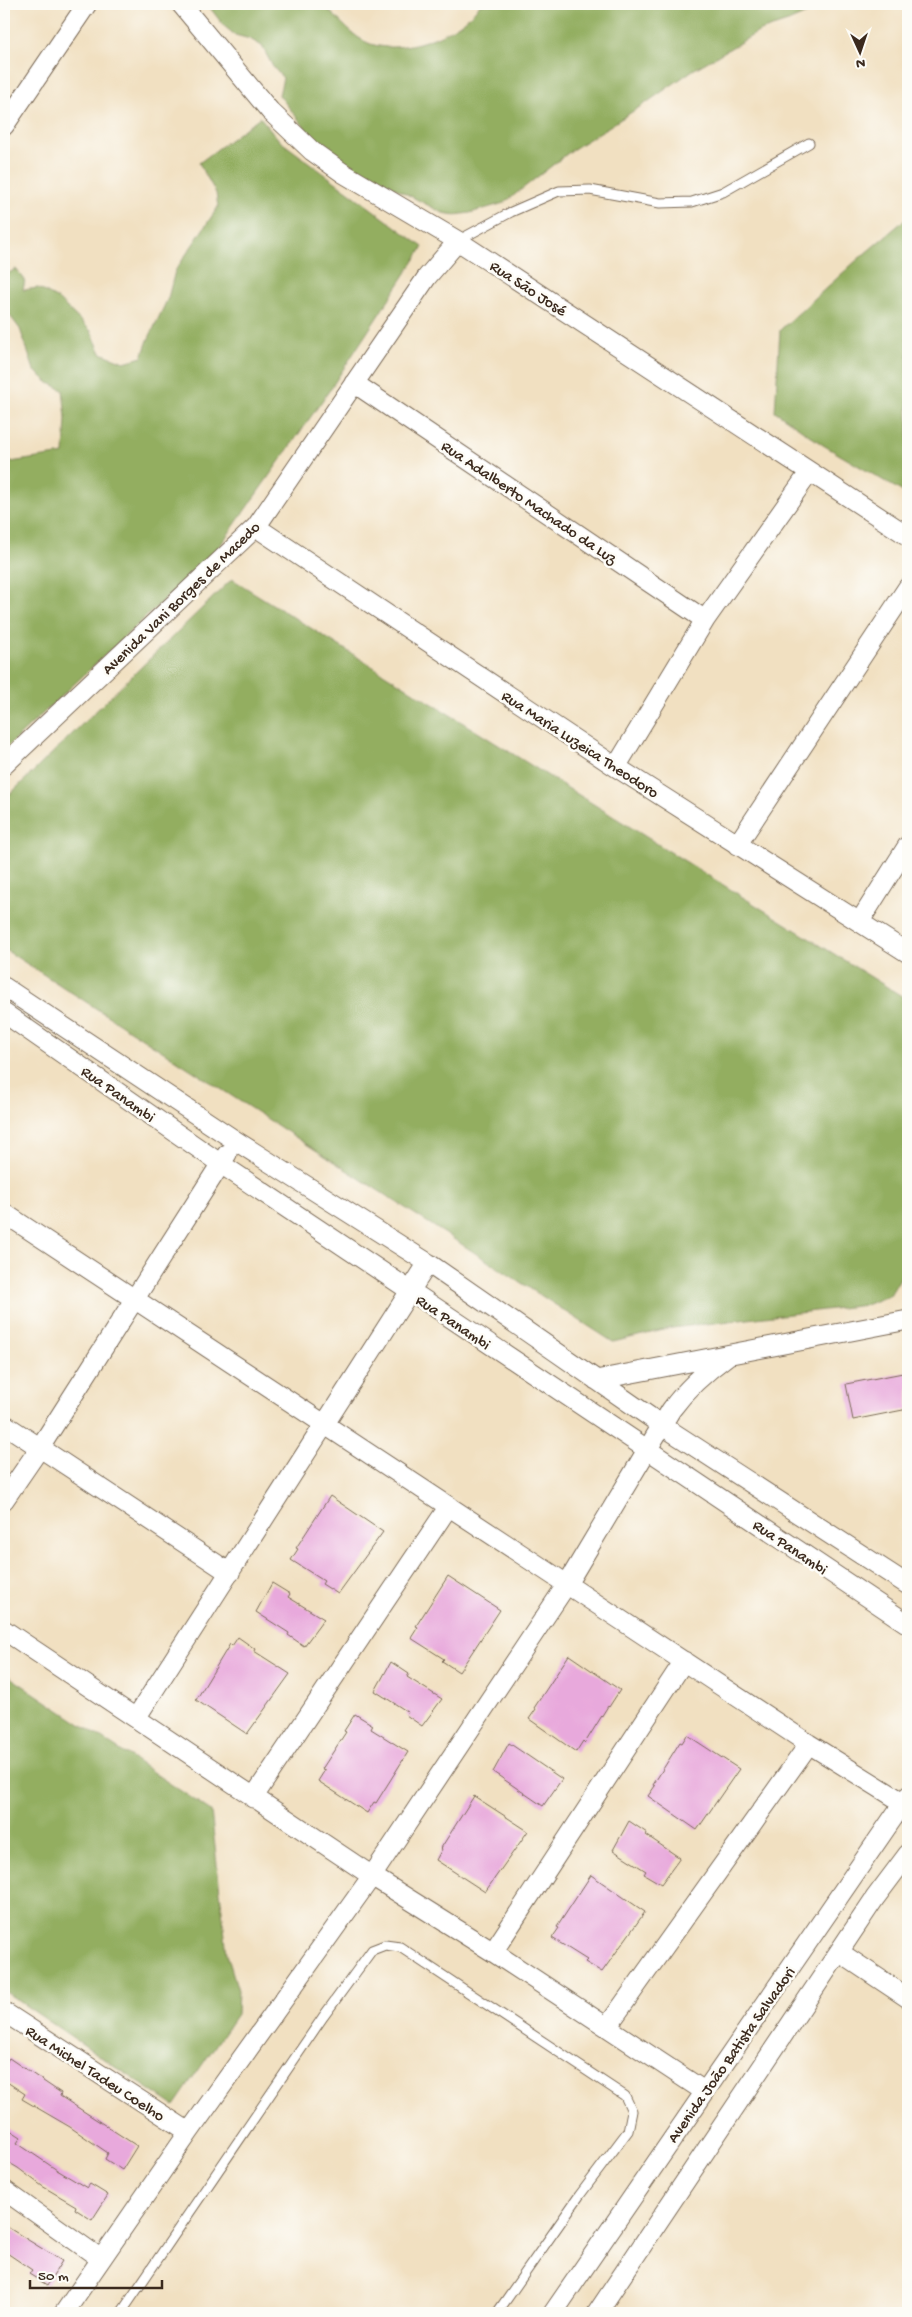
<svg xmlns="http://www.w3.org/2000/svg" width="912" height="2317" font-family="'Gochi Hand',sans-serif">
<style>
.forest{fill:#93ae60;stroke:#676c3f}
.building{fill:#e8a9dc}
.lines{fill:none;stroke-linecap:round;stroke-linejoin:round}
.service-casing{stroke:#7b6a57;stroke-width:11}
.minor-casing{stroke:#7b6a57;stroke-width:21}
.service{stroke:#fff;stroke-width:9}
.minor{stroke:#fff;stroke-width:19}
.labels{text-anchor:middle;stroke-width:5;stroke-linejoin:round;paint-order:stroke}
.street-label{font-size:16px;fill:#3b2a1e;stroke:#fdfcf7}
</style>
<rect width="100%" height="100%" fill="#fdfcf7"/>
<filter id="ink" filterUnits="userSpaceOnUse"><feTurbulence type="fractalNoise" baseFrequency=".02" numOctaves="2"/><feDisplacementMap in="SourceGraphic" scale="10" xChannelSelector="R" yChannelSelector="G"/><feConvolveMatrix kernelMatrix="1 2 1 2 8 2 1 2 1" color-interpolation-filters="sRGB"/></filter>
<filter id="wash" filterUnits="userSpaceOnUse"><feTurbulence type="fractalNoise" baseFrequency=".0096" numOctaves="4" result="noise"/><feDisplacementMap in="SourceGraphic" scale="20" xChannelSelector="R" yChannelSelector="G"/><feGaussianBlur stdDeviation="1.12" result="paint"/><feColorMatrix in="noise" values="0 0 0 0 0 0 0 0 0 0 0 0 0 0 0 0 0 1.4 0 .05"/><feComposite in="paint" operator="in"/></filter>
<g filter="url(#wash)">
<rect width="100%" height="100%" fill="#f1e0c1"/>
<!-- forest -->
<path class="forest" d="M 207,4 L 320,4 C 336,14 347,32 364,41 C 396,59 462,34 480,4 L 829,4 L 788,22 L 760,31 L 693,70 L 646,103 L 572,150 L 504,203 L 470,213 L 455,215 L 443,213 L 337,158 L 313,138 L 279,95 L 283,78 L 273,67 L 262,46 L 250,39 L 235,35 L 224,26 Z
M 260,117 L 280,141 L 423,247 L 329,391 L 217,550 L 4,750 L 4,463 L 64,454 L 66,418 L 63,390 L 49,383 L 34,370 L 20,329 L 4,308 L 4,273 L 5,275 L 16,269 L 25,280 L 23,290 L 38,288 L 58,299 L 91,331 L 101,353 L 124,362 L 142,357 L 148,340 L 168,298 L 175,271 L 218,207 L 216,193 L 199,163 Z
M 908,217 L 908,495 L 823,445 L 775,411 L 780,330 L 857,260 Z
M 232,579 L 908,1000 L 908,1265 L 890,1295 L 866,1305 L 672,1328 L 613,1342 L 4,949 L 4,800 Z
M 4,1673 L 211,1811 L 227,1954 L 238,1990 L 237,2014 L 174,2106 L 4,1991 Z"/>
<g id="blocks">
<!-- building -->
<path class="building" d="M 908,1372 L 908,1409 L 853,1420 L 846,1384 Z
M 330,1496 L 383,1532 L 338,1594 L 322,1584 L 324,1581 L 291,1560 L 298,1549 L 296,1548 Z
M 448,1576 L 500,1610 L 459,1672 L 442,1661 L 444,1659 L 411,1638 L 418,1627 L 416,1626 Z
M 272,1583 L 290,1594 L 288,1597 L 324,1619 L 304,1646 L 288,1635 L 289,1633 L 256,1612 Z
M 238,1637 L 255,1649 L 254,1651 L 290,1674 L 247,1734 L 196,1700 L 230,1644 L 232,1646 Z
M 569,1655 L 620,1690 L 609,1707 L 608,1706 L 585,1743 L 583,1741 L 576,1752 L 529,1719 L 536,1709 L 534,1708 Z
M 391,1662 L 409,1674 L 407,1677 L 442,1699 L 422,1726 L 406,1715 L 408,1712 L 375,1691 Z
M 355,1714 L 373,1725 L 371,1729 L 408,1752 L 376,1803 L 374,1802 L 367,1813 L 318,1781 L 325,1770 L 322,1769 L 346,1732 L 344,1731 Z
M 687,1735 L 739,1769 L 697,1830 L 648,1796 L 655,1786 L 653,1785 L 680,1742 L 682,1743 Z
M 509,1743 L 562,1779 L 543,1806 L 493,1772 Z
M 474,1796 L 528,1831 L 485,1892 L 436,1860 L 442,1849 L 441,1848 Z
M 629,1821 L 647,1833 L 646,1835 L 680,1858 L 661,1884 L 644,1874 L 646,1871 L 613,1850 Z
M 591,1875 L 645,1912 L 602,1972 L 585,1962 L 587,1960 L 552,1938 L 559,1928 L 557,1927 Z
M 9,2058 L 61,2093 L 60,2096 L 137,2146 L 122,2170 L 105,2159 L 108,2153 L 70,2127 L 22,2099 L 25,2094 L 4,2080 L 4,2066 Z
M 4,2126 L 21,2137 L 17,2143 L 57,2170 L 87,2188 L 90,2184 L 108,2195 L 92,2220 L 75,2209 L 76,2206 L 42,2186 L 18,2168 L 6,2161 L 4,2164 Z
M 4,2225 L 62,2261 L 47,2285 L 29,2274 L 32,2270 L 4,2251 Z"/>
</g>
</g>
<g filter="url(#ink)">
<use href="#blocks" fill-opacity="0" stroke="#7b6a57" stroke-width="1"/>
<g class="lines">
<!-- service casing -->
<g class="service-casing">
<path id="service" d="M 459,240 L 511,212 L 559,191 L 590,190 L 660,203 L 692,202 L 723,192 L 809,143
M 121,2313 L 323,2017 L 372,1950 L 385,1945 L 400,1947 L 625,2096 L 632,2111 L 628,2131 L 579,2196 L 497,2313"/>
</g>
<!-- minor casing -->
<g class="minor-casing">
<path id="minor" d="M 181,4 L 270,111 L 312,151 L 343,173 L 458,241 L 908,536
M 4,126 L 87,4
M 354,383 L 705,620
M 256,527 L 616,767 L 908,953
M 4,765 L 256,527 L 427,277 L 458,241
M 616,767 L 705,620 L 809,473
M 737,845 L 908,587
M 860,921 L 908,845
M 4,987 L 236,1141 L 428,1263 L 663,1426 L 908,1585
M 4,1013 L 221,1164 L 908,1624
M 4,1213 L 809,1744 L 904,1803
M 596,1380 L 908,1320
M 4,1424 L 230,1573
M 4,1500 L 39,1449 L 227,1154
M 4,1630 L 372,1876 L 493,1952 L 704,2091
M 136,1718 L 428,1263
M 253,1798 L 449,1506
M 493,1952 L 684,1661
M 839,1952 L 908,1998
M 4,2012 L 189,2132
M 607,2027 L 809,1744
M 4,2190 L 101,2259
M 64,2313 L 189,2132 L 372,1876 L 567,1584 L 671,1410 C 687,1388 705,1372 727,1356
M 553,2313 L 908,1796
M 597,2313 L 875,1898 L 908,1854"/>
</g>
<!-- service -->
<use href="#service" class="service"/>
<!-- minor -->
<use href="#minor" class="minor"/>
</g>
</g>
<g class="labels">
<!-- street labels -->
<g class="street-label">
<text transform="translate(529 287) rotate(33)" y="6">Rua São José</text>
<text transform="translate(530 501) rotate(34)" y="6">Rua Adalberto Machado da Luz</text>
<text transform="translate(180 597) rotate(-44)" y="6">Avenida Vani Borges de Macedo</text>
<text transform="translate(581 743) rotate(33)" y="6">Rua Maria Luzeica Theodoro</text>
<text transform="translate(119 1093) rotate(35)" y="6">Rua Panambi</text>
<text transform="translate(454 1321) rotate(34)" y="6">Rua Panambi</text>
<text transform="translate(791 1546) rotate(34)" y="6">Rua Panambi</text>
<text transform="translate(730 2054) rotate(-55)" y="6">Avenida João Batista Salvadori</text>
<text transform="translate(96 2072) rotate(33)" y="6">Rua Michel Tadeu Coelho</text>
</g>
</g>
<!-- margin -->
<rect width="912" height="2317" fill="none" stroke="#fdfcf7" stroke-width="20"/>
<!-- north arrow -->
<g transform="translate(860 52) rotate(177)" stroke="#fdfcf7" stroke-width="4" paint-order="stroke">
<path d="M0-4L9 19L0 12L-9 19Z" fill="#3b2a1e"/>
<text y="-8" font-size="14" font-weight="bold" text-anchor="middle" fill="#3b2a1e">N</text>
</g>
<!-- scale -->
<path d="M30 2280v8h132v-8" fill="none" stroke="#3b2a1e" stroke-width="2.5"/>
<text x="38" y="2280" font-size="15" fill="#3b2a1e" stroke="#fdfcf7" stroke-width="4" paint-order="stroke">50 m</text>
</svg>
